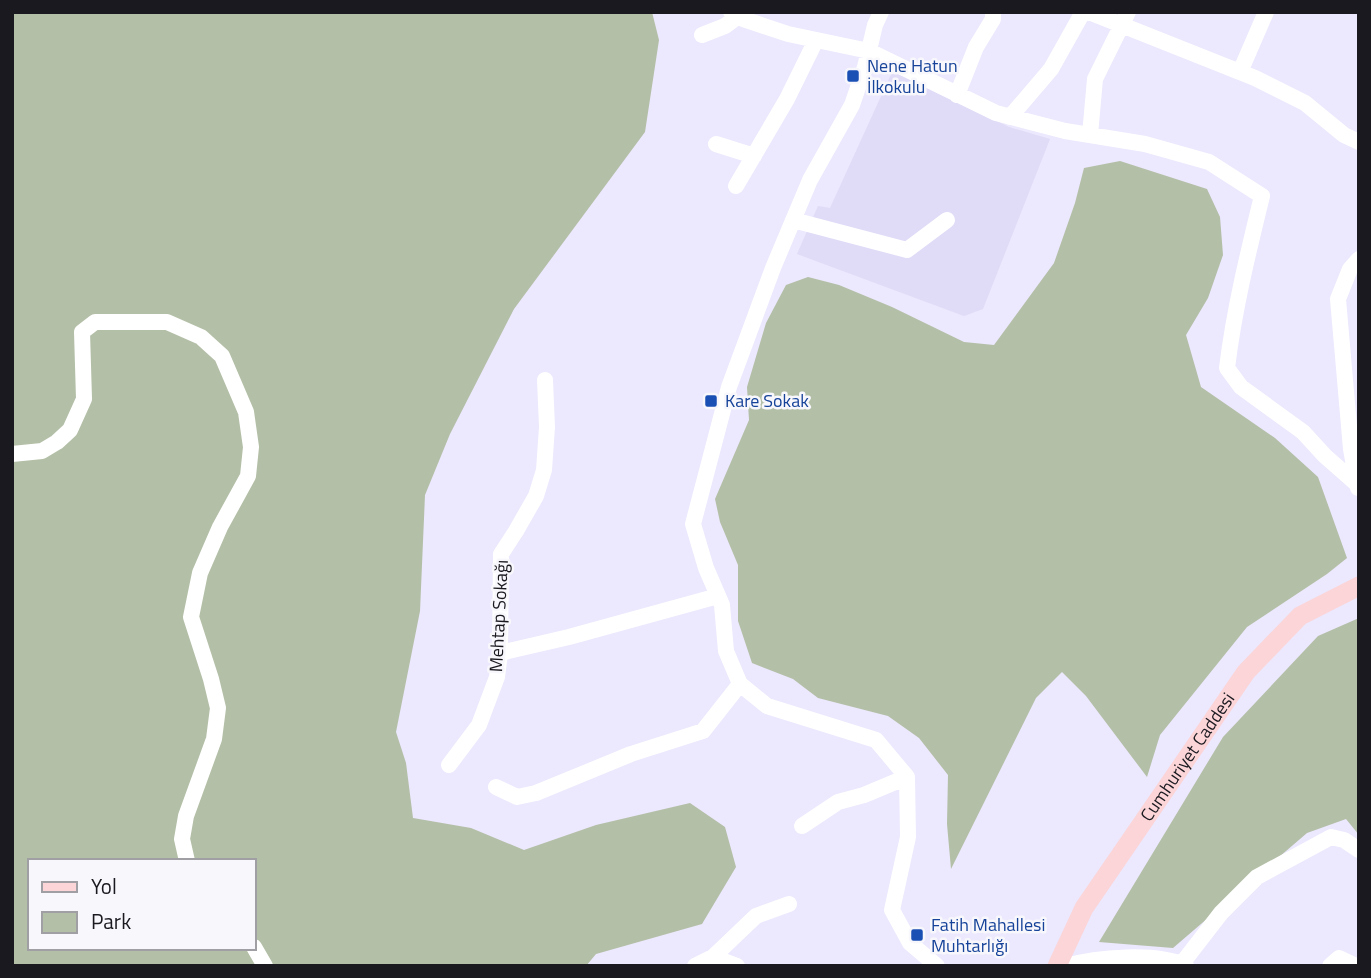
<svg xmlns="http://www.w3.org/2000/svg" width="1371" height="978" font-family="'Titillium Web',sans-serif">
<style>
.built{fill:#e0dbf7}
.green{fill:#b3bfa7;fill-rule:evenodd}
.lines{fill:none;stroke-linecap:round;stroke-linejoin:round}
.minor{stroke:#fff;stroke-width:16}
.major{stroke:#fbd5d7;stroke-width:19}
.transit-dot{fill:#1a4fb4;stroke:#f8f8fc;stroke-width:2.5}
.labels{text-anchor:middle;stroke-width:5;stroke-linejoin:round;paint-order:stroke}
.transit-label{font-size:18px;fill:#164399;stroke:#f8f8fc;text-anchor:start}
.street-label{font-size:18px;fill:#1a1920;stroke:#f8f8fc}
</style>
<rect width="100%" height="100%" fill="#ece8fd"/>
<!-- built -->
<path class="built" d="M 893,70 L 1009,127 L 1050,139 L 983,309 L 964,316 L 797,254 L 818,206 L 830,208 Z"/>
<!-- green -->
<path class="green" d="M 12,12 L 652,12 L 659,40 L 645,132 L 514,309 L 450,434 L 425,495 L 420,611 L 396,732 L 406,763 L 413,818 L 471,828 L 524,850 L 596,825 L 690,803 L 725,827 L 736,867 L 702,924 L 596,954 L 586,966 L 12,966 ZM 30,861 L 254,861 L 254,948 L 30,948 Z
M 1120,161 L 1207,189 L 1220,217 L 1223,255 L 1208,298 L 1186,335 L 1201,387 L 1275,438 L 1318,477 L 1347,558 L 1327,574 L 1247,627 L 1160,735 L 1147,777 L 1086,696 L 1062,672 L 1036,698 L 951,869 L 947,824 L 948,775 L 919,738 L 888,716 L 818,698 L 793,679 L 752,663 L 738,621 L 738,565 L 720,522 L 715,499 L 749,420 L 747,387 L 766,323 L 786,285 L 808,277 L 839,285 L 892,307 L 964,342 L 994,345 L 1054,263 L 1075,203 L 1084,168 Z
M 1359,618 L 1359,835 L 1346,819 L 1307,833 L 1173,948 L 1099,942 L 1223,737 L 1318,636 Z"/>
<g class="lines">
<!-- minor -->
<path class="minor" d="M 731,12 L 737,17 L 788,34 L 869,51 L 996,113 L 1065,131 L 1145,144 L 1209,162 L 1262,196 C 1248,253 1234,310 1227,368 L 1241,387 L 1303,432 L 1325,456 L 1358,485
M 881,12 L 875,25 L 865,67 L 852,105 L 810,180 L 773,268 L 729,387 L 693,524 L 706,568 L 722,605 L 726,651 L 740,684 L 767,706 L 876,740 L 907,777 L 908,837 L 892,910 L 910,943 L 937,966
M 1089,12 L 1255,78 L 1305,103 L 1344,135 L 1359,142
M 702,35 L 725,26 L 737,17
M 1240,72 L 1266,12
M 957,95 L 976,47 L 993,19 L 993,12
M 1010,117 L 1051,69 L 1083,12
M 1090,135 L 1095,79 L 1128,12
M 716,144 L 754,156
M 736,186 L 787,99 L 816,40
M 793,220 L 907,250 L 947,220
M 12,454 L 42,451 L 57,442 L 70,430 L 84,399 L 82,332 L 95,322 L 167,322 L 201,337 L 222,356 L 246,412 L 251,447 L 248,476 L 220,527 L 200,573 L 191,617 L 211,679 L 218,708 L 214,739 L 186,816 L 182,839 L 187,861
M 1358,488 L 1351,449 L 1338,299 L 1350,269 L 1359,259
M 500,653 L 569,637 L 718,596
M 449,765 L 479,725 L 497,677 L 500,653 L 501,554 L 516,531 L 536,496 L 544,470 L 547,427 L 545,380
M 496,787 L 517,797 L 536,793 L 631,754 L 703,731 L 740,684
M 802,826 L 838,802 L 864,795 L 907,777
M 254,947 L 265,966
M 713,957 L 737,966
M 695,966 L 713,957 L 756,916 L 789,904
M 1066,966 C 1096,957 1157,952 1186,966
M 1180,966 L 1221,913 L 1257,877 L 1331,837 L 1344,840 L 1359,850
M 1330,966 L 1339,958 L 1356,966"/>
<!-- major -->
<path class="major" id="s1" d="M 1057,966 L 1084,908 L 1246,672 L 1300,616 L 1359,586"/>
</g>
<!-- markers -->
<g class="transit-dot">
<rect x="846" y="69" width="14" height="14" rx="3.5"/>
<rect x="704" y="394" width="14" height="14" rx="3.5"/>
<rect x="910" y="928" width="14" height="14" rx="3.5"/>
</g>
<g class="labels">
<!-- transit labels -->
<g class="transit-label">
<text x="867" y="72">Nene Hatun<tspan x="867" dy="21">İlkokulu</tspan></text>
<text x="725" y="407">Kare Sokak</text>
<text x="931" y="931">Fatih Mahallesi<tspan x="931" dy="21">Muhtarlığı</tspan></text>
</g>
<!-- street labels -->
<g class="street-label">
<text transform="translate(499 616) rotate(-87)" y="6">Mehtap Sokağı</text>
<text dy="6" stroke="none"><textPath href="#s1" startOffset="247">Cumhuriyet Caddesi</textPath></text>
</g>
</g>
<!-- border -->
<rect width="1371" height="978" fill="none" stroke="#1a1920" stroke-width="28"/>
<!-- legend -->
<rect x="28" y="859" width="228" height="91" fill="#f8f8fc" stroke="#9f9fa4" stroke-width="2"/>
<rect x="42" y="882" width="35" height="10" fill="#fbd5d7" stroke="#9f9fa4" stroke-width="2"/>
<text x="91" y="894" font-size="21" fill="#1a1920">Yol</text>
<rect x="42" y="912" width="35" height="21" fill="#b3bfa7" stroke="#9f9fa4" stroke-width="2"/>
<text x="91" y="929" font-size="21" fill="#1a1920">Park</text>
</svg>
